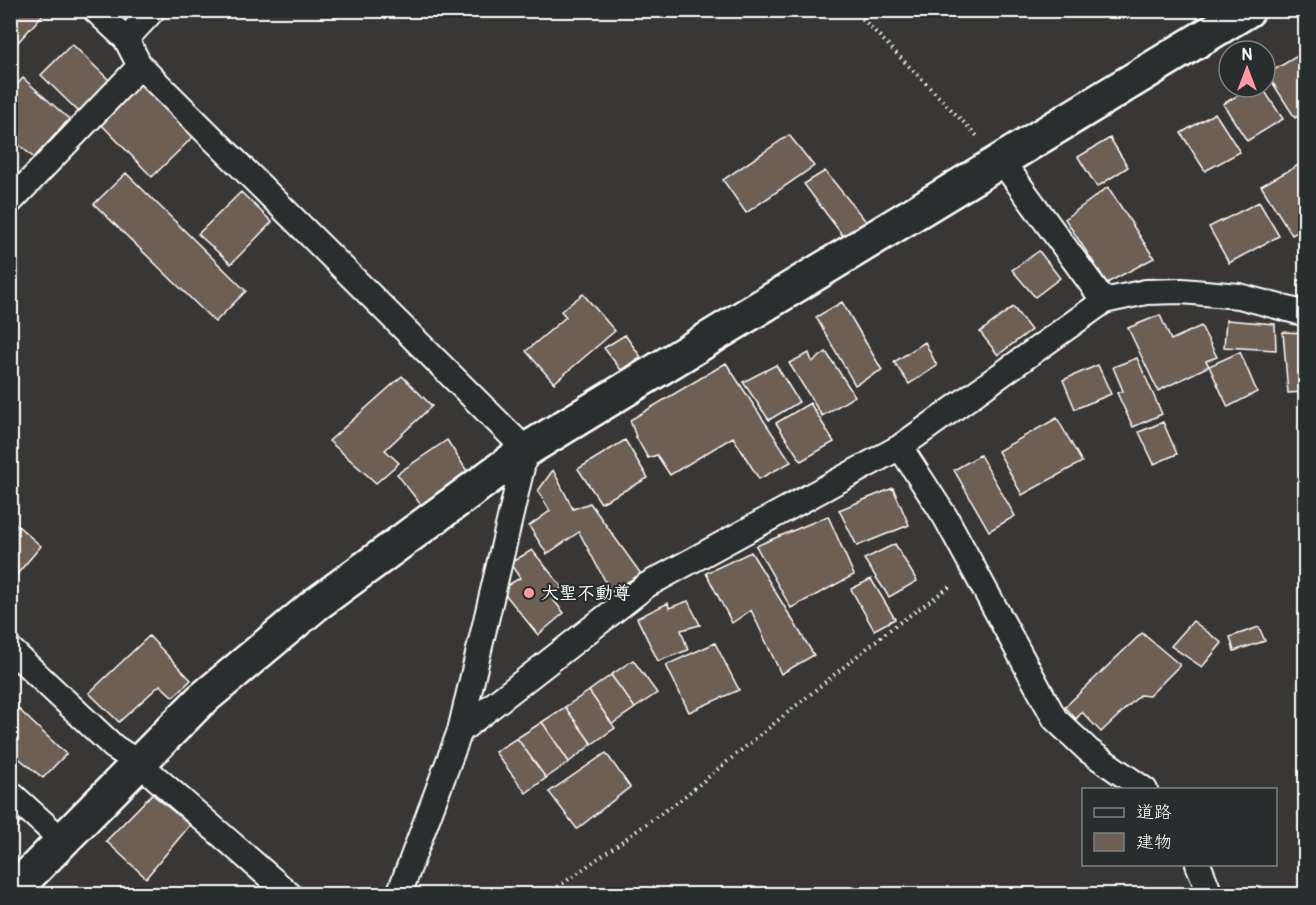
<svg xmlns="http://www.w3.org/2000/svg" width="1316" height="905" font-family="Pangolin,'Klee One',sans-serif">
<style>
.building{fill:#6e5e55;stroke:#fff;stroke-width:1.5}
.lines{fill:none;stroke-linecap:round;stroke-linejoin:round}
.street-casing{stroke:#fff;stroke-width:28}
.secondary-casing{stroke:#fff;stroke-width:38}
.path{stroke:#fff;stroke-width:4;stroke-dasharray:1.5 4.5;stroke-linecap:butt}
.street{stroke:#2a2d2e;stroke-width:24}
.secondary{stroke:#2a2d2e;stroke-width:33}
.poi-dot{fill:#ff9aa2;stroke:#2a2d2e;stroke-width:2}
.labels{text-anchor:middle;stroke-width:4.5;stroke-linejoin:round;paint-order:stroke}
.poi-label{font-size:18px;font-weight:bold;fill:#fff;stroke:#2a2d2e;text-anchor:start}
</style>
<rect width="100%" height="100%" fill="#383736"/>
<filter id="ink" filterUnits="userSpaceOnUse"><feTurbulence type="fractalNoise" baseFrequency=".0167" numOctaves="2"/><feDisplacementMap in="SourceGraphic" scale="12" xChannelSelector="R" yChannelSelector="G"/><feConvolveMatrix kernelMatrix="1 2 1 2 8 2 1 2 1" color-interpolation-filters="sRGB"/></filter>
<g filter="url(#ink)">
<!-- building -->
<path class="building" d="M 10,10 L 47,10 L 11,50 L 10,49 Z
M 72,44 L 110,81 L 79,112 L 41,75 Z
M 1304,52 L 1306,111 L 1295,118 L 1267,74 Z
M 23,78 L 69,119 L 34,158 L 10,137 L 10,92 Z
M 146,79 L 197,133 L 152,177 L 100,123 Z
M 1252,87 L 1262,87 L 1283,119 L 1247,141 L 1223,104 Z
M 1215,113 L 1240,152 L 1205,171 L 1181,133 Z
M 789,135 L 814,166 L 746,213 L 723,180 Z
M 1110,138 L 1128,167 L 1097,187 L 1078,157 Z
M 1304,162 L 1306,227 L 1292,235 L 1261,186 Z
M 825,171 L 869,225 L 846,240 L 804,184 Z
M 126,173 L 246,291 L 215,322 L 94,204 Z
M 1108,187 L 1154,258 L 1107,283 L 1065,219 Z
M 241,192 L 272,222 L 231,264 L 198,234 Z
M 1259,202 L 1279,236 L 1229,263 L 1209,227 Z
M 1039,251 L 1060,278 L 1035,297 L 1012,270 Z
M 583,294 L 615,331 L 554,383 L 526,351 L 566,317 L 561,311 Z
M 842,302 L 882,370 L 855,385 L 816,317 Z
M 1013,307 L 1031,330 L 998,355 L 980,332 Z
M 1160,315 L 1171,340 L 1201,326 L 1217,357 L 1206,361 L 1209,366 L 1158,391 L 1128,328 Z
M 1226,320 L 1275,324 L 1276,350 L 1224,347 Z
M 1283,332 L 1306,333 L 1306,392 L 1288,393 Z
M 625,335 L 641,357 L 621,370 L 604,348 Z
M 925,342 L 937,366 L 909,384 L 894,362 Z
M 826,352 L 855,396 L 822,416 L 789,363 L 809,353 L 812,362 Z
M 1240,352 L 1257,392 L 1228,407 L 1209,366 Z
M 1137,358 L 1162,414 L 1133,427 L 1117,393 L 1123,391 L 1113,367 Z
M 726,363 L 791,462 L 759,479 L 733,437 L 670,475 L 657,455 L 648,458 L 636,437 L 630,420 Z
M 776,365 L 799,402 L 769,420 L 743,382 Z
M 1098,365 L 1111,394 L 1075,409 L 1063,380 Z
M 402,376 L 432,406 L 385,450 L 399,463 L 376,483 L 329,441 Z
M 810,403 L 834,442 L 801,461 L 776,423 Z
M 1057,418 L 1082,462 L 1022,495 L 998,451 Z
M 1163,422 L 1177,454 L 1154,464 L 1139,432 Z
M 447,440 L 467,471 L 421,505 L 397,474 Z
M 625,440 L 648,478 L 601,503 L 578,469 Z
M 980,455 L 1015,516 L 989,531 L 954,470 Z
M 553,470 L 573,509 L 590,503 L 641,574 L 611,592 L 579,532 L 547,554 L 529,526 L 550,511 L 538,491 Z
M 893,488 L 909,525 L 857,546 L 839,510 Z
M 828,516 L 854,575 L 791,608 L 756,546 Z
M 10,519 L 41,546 L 12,580 L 10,579 Z
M 895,544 L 917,581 L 889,597 L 864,559 Z
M 532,550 L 562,587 L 551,597 L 564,613 L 538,635 L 501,589 L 520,578 L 510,563 Z
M 751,552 L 814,655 L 781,674 L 751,610 L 732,623 L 706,573 Z
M 871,579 L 895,619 L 874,630 L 851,589 Z
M 688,601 L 700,625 L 681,630 L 688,650 L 658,661 L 637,618 L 668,603 L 669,608 Z
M 1193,621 L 1222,643 L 1202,667 L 1171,646 Z
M 1259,627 L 1265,641 L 1234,651 L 1230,637 Z
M 1142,633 L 1180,665 L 1149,696 L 1140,695 L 1101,732 L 1082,712 L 1076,719 L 1065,707 Z
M 149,636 L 191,680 L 173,697 L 160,685 L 119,722 L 89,693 Z
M 715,643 L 739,690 L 689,712 L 666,665 Z
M 633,660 L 657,693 L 635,708 L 611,675 Z
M 611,675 L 635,708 L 612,724 L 589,691 Z
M 589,691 L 615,728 L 592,744 L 565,707 Z
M 10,701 L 66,754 L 43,778 L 10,751 Z
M 565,707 L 592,744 L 569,762 L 542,722 Z
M 542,722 L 569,762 L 546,778 L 517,738 Z
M 517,738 L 546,778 L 526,793 L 495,752 Z
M 606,753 L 630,787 L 577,829 L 549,792 Z
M 152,794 L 190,825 L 146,878 L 106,841 Z
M 10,815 L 21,822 L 10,835 Z"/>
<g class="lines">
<!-- street casing -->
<g class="street-casing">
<path id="street" d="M 126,39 L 153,10
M 140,66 L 526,450 L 460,731 L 399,894
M 1001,160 L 1104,301
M 10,202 L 140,66 L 126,39 L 95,10
M 900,447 L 946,518 L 1055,719 L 1089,751 L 1145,790
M 10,649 L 114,747 L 139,763 L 289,894
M 460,731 L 647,585 L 900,447 L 1104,301 L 1146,292 L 1182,291 L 1239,296 L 1306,314
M 10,793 L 63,841
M 1198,864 L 1210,894"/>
</g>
<!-- secondary casing -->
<g class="secondary-casing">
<path id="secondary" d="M 10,894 L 200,701 L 315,605 L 526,450 L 1248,10"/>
</g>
<!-- path -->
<path class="path" d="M 854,10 L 979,138
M 548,894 L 680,800 L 888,631 L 952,585"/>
<!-- street -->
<use href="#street" class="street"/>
<!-- secondary -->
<use href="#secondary" class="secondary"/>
</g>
</g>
<!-- markers -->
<circle class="poi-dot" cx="529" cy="593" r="6"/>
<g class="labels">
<!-- poi labels -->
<g class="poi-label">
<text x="541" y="599">大聖不動尊</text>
</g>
</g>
<!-- margin -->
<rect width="1316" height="905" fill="none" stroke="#2a2d2e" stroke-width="36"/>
<rect x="18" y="18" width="1280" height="869" fill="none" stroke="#fff" stroke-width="2" filter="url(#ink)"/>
<!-- legend -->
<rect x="1082" y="788" width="195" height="78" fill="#2a2d2e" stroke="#7f8182" stroke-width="1.5"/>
<rect x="1094" y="808" width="30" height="9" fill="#2a2d2e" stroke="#7f8182" stroke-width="1.5"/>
<text x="1136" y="818" font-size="18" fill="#ffffff">道路</text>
<rect x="1094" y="833" width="30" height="18" fill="#6e5e55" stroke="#7f8182" stroke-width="1.5"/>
<text x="1136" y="848" font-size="18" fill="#ffffff">建物</text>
<!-- north arrow -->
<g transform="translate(1247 69)"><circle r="28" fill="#2a2d2e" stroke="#7f8182" stroke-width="1.5"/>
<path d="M0-4.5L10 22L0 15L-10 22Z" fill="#ff9aa2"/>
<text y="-9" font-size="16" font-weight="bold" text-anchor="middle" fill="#ffffff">N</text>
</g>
</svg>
